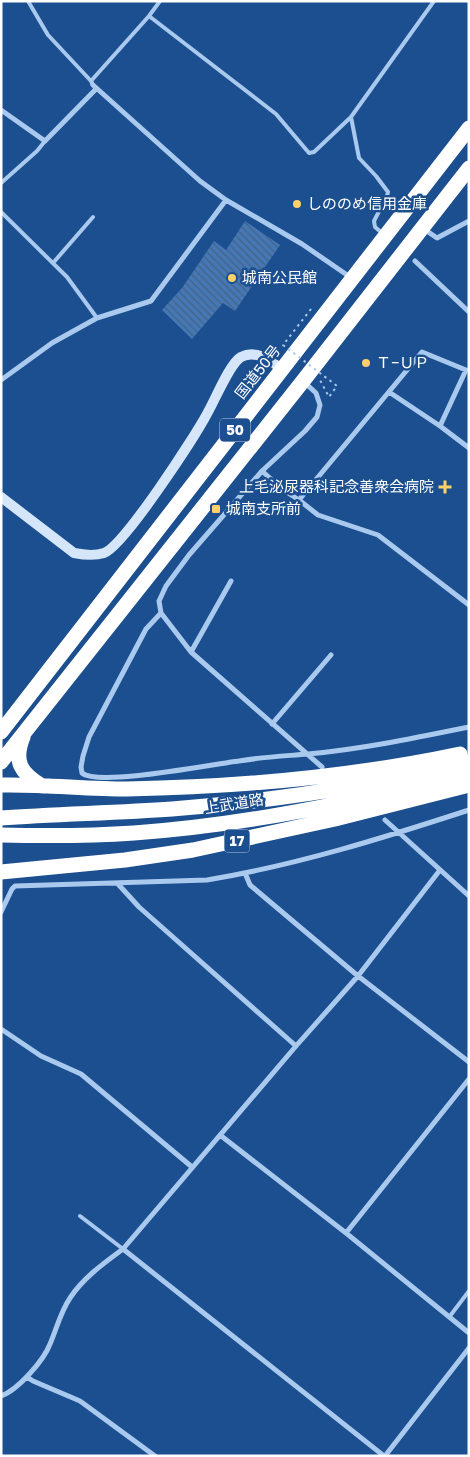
<svg xmlns="http://www.w3.org/2000/svg" width="470" height="1457" font-family="'Golos Text','Noto Sans JP',sans-serif">
<style>
.building{fill:url(#building-back-hatch)}
.lines{fill:none;stroke-linecap:round;stroke-linejoin:round}
.lane{stroke:#a9c9ee;stroke-width:4}
.street{stroke:#a9c9ee;stroke-width:5}
.secondary{stroke:#d6e6fa;stroke-width:10}
.highway{stroke:#fff;stroke-width:15}
.path-bridge{stroke:#a9c9ee;stroke-width:2;stroke-dasharray:2.5 4;stroke-linecap:butt}
.poi-dot{fill:#ffd166;stroke:#1b4f8f;stroke-width:2}
.labels{text-anchor:middle;stroke-width:5;stroke-linejoin:round;paint-order:stroke}
.shield{fill:#1b4f8f;stroke:#bbcadd;stroke-width:1}
.shield-label{font-size:14px;font-weight:bold;fill:#fff}
.poi-label{font-size:15px;fill:#fff;stroke:#1b4f8f;text-anchor:start}
.street-label{font-size:15px;fill:#fff;stroke:#1b4f8f}
</style>
<defs>
<pattern id="building-back-hatch" width="6" height="6" patternUnits="userSpaceOnUse" patternTransform="scale(1.25)"><rect width="6" height="6" fill="#4478b7"/><path d="M-1 5l2 2M0 0l6 6M5-1l2 2" fill="none" stroke="#486282"/></pattern>
</defs>
<rect width="100%" height="100%" fill="#1b4f8f"/>
<!-- building -->
<path class="building" d="M 245,221 L 280,245 L 235,311 L 223,303 L 192,339 L 162,310 L 182,288 L 214,241 L 226,250 Z"/>
<g class="lines">
<!-- lane -->
<path class="lane" d="M 28,1 L 48,35 L 91,81 L 93,85
M 149,16 L 276,114 L 309,153 L 314,152 L 351,117 L 434,1
M 91,81 L 149,16 L 160,1
M 351,117 L 359,158 L 376,176 L 388,192 L 387,196 L 374,221 L 375,227 L 382,233
M 1,183 L 37,151 L 45,141
M 1,212 L 67,277 L 97,318
M 53,263 L 93,217
M 80,1216 L 123,1249
M 450,1316 L 469,1291"/>
<!-- street -->
<path class="street" d="M 93,85 L 200,181 L 226,200 L 302,244 L 350,277
M 1,110 L 45,141 L 96,89
M 424,229 L 437,238 L 469,221
M 415,261 L 469,312
M 1,380 L 52,343 L 97,318 L 151,301 L 226,200
M 304,382 L 316,393 L 320,405 L 317,417 L 305,431 L 262,471 L 189,555 L 166,586 L 159,601 L 161,613 L 191,652 L 322,767
M 389,392 L 440,426 L 469,448
M 440,426 L 466,370 L 422,352 L 299,500 L 318,515 L 378,535 L 469,605
M 262,471 L 282,489 L 299,500
M 161,613 L 146,629 L 89,737 L 83,756 L 81,767 L 82,773 C 99,787 213,764 239,761 C 262,757 285,756 308,754 C 362,749 415,738 469,727
M 191,652 L 231,581
M 272,724 L 331,655
M 385,820 L 469,896
M 245,873 L 250,885 L 358,976 L 469,1062
M 118,884 L 139,907 L 296,1046
M 1,912 L 12,889 L 15,886 L 207,880 C 297,865 383,838 469,810
M 1,1029 L 41,1056 L 81,1074 L 192,1167
M 220,1135 L 346,1233 L 469,1333
M 346,1233 L 469,1079
M 123,1249 L 384,1456
M 27,1377 L 33,1381 L 80,1401 L 155,1456
M 1,1396 C 18,1390 44,1360 50,1344 C 57,1328 60,1313 70,1298 C 83,1278 104,1263 123,1249 L 296,1046 L 358,976 L 440,870
M 385,1456 L 469,1348"/>
<!-- secondary -->
<path class="secondary" d="M 1,497 L 74,553 C 84,555 95,556 104,553 C 124,546 196,435 208,412 C 215,400 230,363 241,357 C 257,349 270,361 282,369"/>
<!-- highway -->
<path class="highway" d="M 1,732 L 469,128
M 23,737 C 13,762 21,773 42,786
M 1,762 L 303,381 L 469,168
M 1,785 C 43,784 85,789 127,789 C 238,787 351,777 460,754
M 1,818 C 58,814 115,813 172,809 C 272,801 372,786 469,762
M 1,835 C 45,836 90,836 134,833 C 247,825 359,801 469,774
M 1,872 L 125,860 L 193,850 L 335,819 L 469,785"/>
<!-- path-bridge -->
<path class="path-bridge" d="M 311,309 L 283,345 L 337,386 L 329,397 L 320,380"/>
</g>
<!-- markers -->
<g class="poi-dot">
<circle cx="297" cy="204" r="5"/>
<circle cx="232" cy="278" r="5"/>
<circle cx="366" cy="363" r="5"/>
<path d="M442.5 479.5h5v5h5v5h-5v5h-5v-5h-5v-5h5z"/>
<rect x="211" y="504" width="10" height="10" rx="2.5"/>
</g>
<g class="labels">
<!-- shield labels -->
<g class="shield">
<rect x="220" y="418.5" width="30" height="23" rx="4"/>
<rect x="224.5" y="829.5" width="25" height="23" rx="4"/>
</g>
<g class="shield-label">
<text x="235" y="435">50</text>
<text x="237" y="846">17</text>
</g>
<!-- poi labels -->
<g class="poi-label">
<text x="307" y="209">しののめ信用金庫</text>
<text x="242" y="283">城南公民館</text>
<text x="376" y="368">Ｔ−ＵＰ</text>
<text x="434" y="492" text-anchor="end">上毛泌尿器科記念善衆会病院</text>
<text x="226" y="514">城南支所前</text>
</g>
<!-- street labels -->
<g class="street-label">
<text transform="translate(258 372) rotate(-52)" y="5">国道50号</text>
<text transform="translate(234 804) rotate(-9)" y="5">上武道路</text>
</g>
</g>
<!-- border -->
<rect width="470" height="1457" fill="none" stroke="#ffffff" stroke-width="5"/>
</svg>
